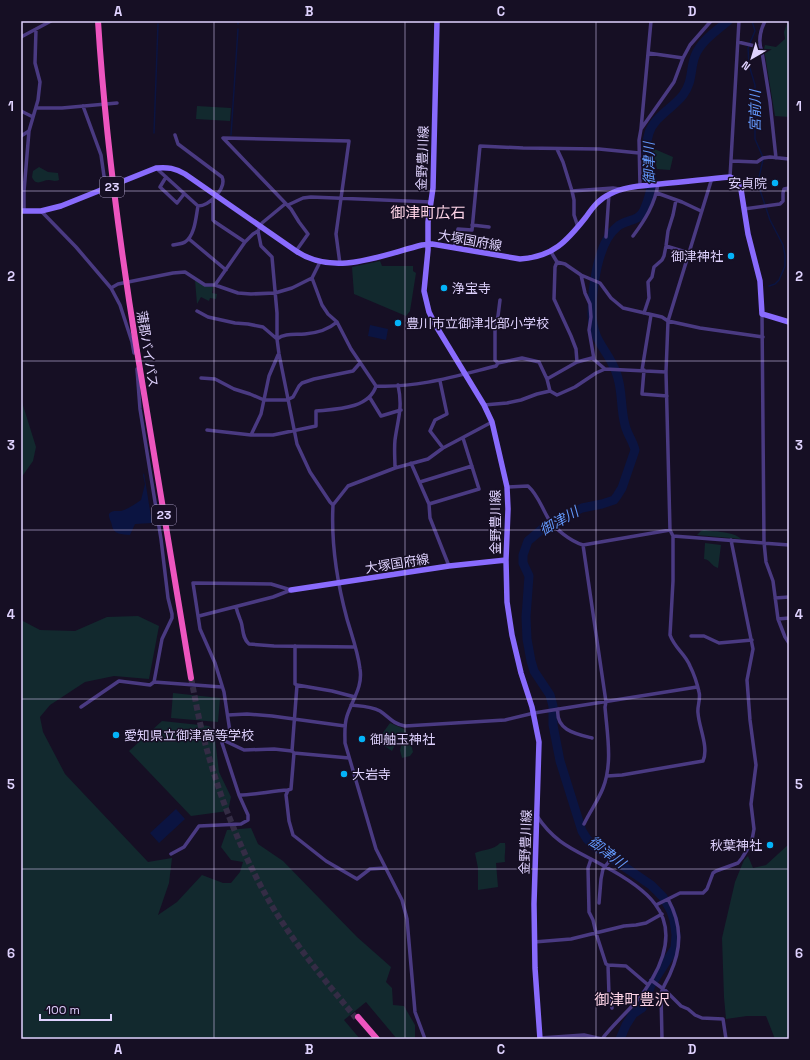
<svg xmlns="http://www.w3.org/2000/svg" width="810" height="1060" font-family="'Space Grotesk','Noto Sans JP',sans-serif">
<style>
.green{fill:#12292e}
.water{fill:#0b1441}
.lines{fill:none;stroke-linecap:round;stroke-linejoin:round}
.stream{stroke:#0b1441;stroke-width:1.5}
.river{stroke:#0b1441;stroke-width:9}
.trunk-tunnel{stroke:#342c45;stroke-width:6;stroke-dasharray:6 3;stroke-linecap:butt}
.minor{stroke:#4a3a82;stroke-width:3.5}
.secondary{stroke:#896bfd;stroke-width:5.5}
.trunk{stroke:#ed55bf;stroke-width:6}
.trunk-bridge{stroke:#ed55bf;stroke-width:6}
.grid{fill:none;stroke:#dfd2fe;stroke-width:1;stroke-opacity:0.55}
.poi-dot{fill:#04b3f8;stroke:#160f24;stroke-width:1.5}
.labels{text-anchor:middle;stroke-width:3;stroke-linejoin:round;paint-order:stroke}
.shield{fill:#160f24;stroke:#a398bd;stroke-width:1}
.shield-label{font-size:12px;font-weight:bold;fill:#dfd2fe}
.street-label{font-size:13px;fill:#dfd2fe;stroke:#160f24}
.poi-label{font-size:13px;fill:#dfd2fe;stroke:#160f24;text-anchor:start}
.water-label{font-size:14px;font-style:italic;fill:#6298fc;stroke:#160f24}
.quarter-label{font-size:15px;fill:#fed4e7;stroke:#160f24}
.neatline{fill:none;stroke:#dfd2fe;stroke-width:1.5}
.grid-label{font-size:13px;text-anchor:middle;font-weight:bold;fill:#dfd2fe}
</style>
<rect width="100%" height="100%" fill="#160f24"/>
<!-- green -->
<path class="green" d="M 788,21 L 789,21 L 789,117 L 775,116 L 764,49 L 765,45 L 776,47 L 785,39 L 784,32 Z
M 197,106 L 231,108 L 230,121 L 196,119 Z
M 652,148 L 673,157 L 670,170 L 657,169 Z
M 39,167 L 48,172 L 58,173 L 59,180 C 54,182 53,180 49,180 C 42,180 36,187 32,177 L 33,171 Z
M 380,261 L 382,266 L 413,266 L 413,271 L 416,273 L 410,311 L 406,316 L 354,294 L 352,267 Z
M 195,280 L 203,285 L 213,287 L 212,293 L 217,294 L 216,299 L 210,298 L 209,301 L 201,297 L 197,304 Z
M 21,399 L 36,447 L 33,461 L 21,478 Z
M 704,530 C 715,532 733,531 741,539 L 697,535 L 701,531 Z
M 705,543 L 721,545 L 718,568 C 711,566 711,560 704,559 Z
M 138,616 L 159,626 L 149,679 L 114,676 L 85,682 L 50,705 L 40,717 L 43,732 L 65,774 L 148,862 L 172,858 L 169,883 L 158,915 L 177,902 L 202,875 L 223,883 L 231,883 L 240,872 L 243,862 L 231,860 L 221,847 L 227,830 L 251,828 L 258,844 L 283,861 L 357,937 L 391,967 L 386,982 L 392,988 L 393,1005 L 404,1006 L 415,1025 L 415,1039 L 397,1039 L 366,1002 L 344,1020 L 360,1039 L 21,1039 L 21,620 L 40,630 L 75,631 L 107,617 Z
M 173,693 L 220,698 L 218,722 L 171,718 Z
M 162,721 L 209,726 L 214,731 L 219,772 L 231,797 L 228,811 L 191,816 L 129,751 Z
M 390,723 L 404,729 L 409,736 L 413,752 L 410,756 L 402,758 L 400,750 L 402,742 L 398,739 L 392,751 L 377,741 Z
M 500,843 L 505,843 C 506,850 504,855 505,862 L 496,863 L 498,887 L 478,890 L 478,868 L 475,853 C 484,849 494,850 500,843 Z
M 789,844 L 789,1039 L 775,1039 L 766,1016 L 747,1016 L 726,1019 L 724,997 L 722,938 L 735,882 L 744,860 L 748,856 L 753,868 L 766,865 Z"/>
<!-- water -->
<path class="water" d="M 370,325 L 388,329 L 386,340 L 368,336 Z
M 144,473 L 152,523 L 135,524 L 130,535 C 122,534 114,535 112,526 C 112,523 108,517 109,514 C 111,510 117,511 121,511 C 128,509 135,504 141,500 L 145,484 L 143,475 Z
M 176,809 L 185,819 L 159,843 L 150,833 Z"/>
<g class="lines">
<!-- stream -->
<path class="stream" d="M 752,21 L 755,31 L 748,48 L 749,65 L 755,85 L 755,139 L 762,155 L 763,160 L 759,177 L 759,187 L 770,220 L 783,245 L 785,255 L 785,266 L 779,280 L 775,284 L 769,286
M 238,24 L 238,21
M 154,133 L 158,24
M 231,135 L 238,29"/>
<!-- river -->
<path class="river" d="M 620,1039 L 626,1025 L 633,1014 L 642,1008 L 651,985 L 675,948 L 676,935 L 674,920 L 671,911 L 663,897 L 651,885 L 594,846 L 587,839 L 582,831 L 560,761 L 553,725 L 553,706 L 550,695 L 534,671 L 531,661 L 527,639 L 526,617 L 529,576 L 523,563 L 523,555 L 528,541 L 547,525 L 582,508 L 602,504 L 614,500 L 617,496 L 622,488 L 635,450 C 633,441 627,434 625,425 C 620,407 623,389 616,372 C 607,348 593,343 592,314 C 592,290 597,243 617,227 C 626,219 639,222 644,210 C 648,201 651,191 652,181 C 652,175 649,169 648,163 C 646,154 646,142 649,133 C 654,117 673,108 683,95 C 693,82 690,69 695,56 C 701,41 716,31 728,21"/>
<!-- trunk-tunnel -->
<path class="trunk-tunnel" d="M 191,678 C 195,697 198,716 203,735 C 218,794 241,853 272,906 C 296,946 326,982 356,1018"/>
<!-- minor -->
<path class="minor" d="M 765,21 C 760,31 758,42 762,52 L 770,102 L 776,158
M 21,37 L 51,21
M 738,42 L 755,46 L 759,46
M 648,53 L 683,58
M 83,106 L 101,155 L 104,176 L 109,187
M 36,108 L 62,108 L 117,103
M 21,111 L 33,117
M 641,129 L 651,21
M 21,136 L 29,131
M 223,138 L 349,141 L 336,234 L 340,264
M 223,138 L 291,209 L 299,222 L 308,234 L 296,251
M 557,149 L 563,162 L 572,191 L 574,200 L 574,215 L 578,227
M 732,161 L 757,162 L 763,158 L 770,157 L 789,159
M 156,168 L 198,206 C 209,206 227,188 222,177 L 178,144 L 175,135
M 166,177 L 160,187 L 177,203 L 184,194
M 730,177 L 739,21
M 640,186 L 639,140 L 641,129 L 674,82 L 683,58 L 690,45 L 711,21
M 572,191 L 613,188 L 619,189
M 657,193 L 682,202 L 701,211
M 213,199 L 213,220 L 215,222 L 245,242
M 288,205 L 303,198 L 311,197 L 431,202
M 744,209 L 780,204 L 783,201 L 783,193 L 784,189 L 789,188
M 24,211 L 24,191 L 29,131 L 38,100 L 40,82 L 35,63 L 36,29
M 41,211 L 76,247 L 111,288 L 120,305 L 132,342 L 134,353
M 472,225 L 489,227
M 258,231 L 261,246 L 272,257 L 277,313 L 277,339 L 279,354 L 297,444 L 310,472 L 330,502 L 333,505 C 331,543 337,582 347,619 C 352,636 358,652 360,669 C 363,687 352,700 347,716 C 344,725 345,733 345,743 L 376,849 L 402,900 L 407,919 L 415,1012 L 425,1039
M 633,236 C 645,220 655,204 658,184
M 606,237 L 609,194
M 189,239 L 226,270
M 173,245 C 177,244 182,244 185,242 C 195,236 196,216 198,206
M 666,246 L 689,253
M 454,248 L 458,229 L 472,230 L 480,146 L 523,148 L 599,149 L 639,153
M 551,252 L 557,262 L 555,267 L 554,299 L 571,336 L 576,349 L 577,362
M 557,262 L 565,264 L 581,275 L 600,283 L 611,298 L 623,308 L 662,317 L 668,321 L 700,328 L 763,337
M 581,275 L 585,293 L 590,304 L 591,317 L 589,330 L 594,359
M 312,278 L 322,305 L 328,314 L 337,322 L 351,349 L 376,386 C 418,388 456,376 496,366 L 498,363 L 522,358 L 539,362 L 547,379 L 550,391
M 215,285 L 245,242 L 253,234 L 258,231 L 262,223 L 285,204
M 111,288 L 118,284 L 173,273 L 185,272 L 205,285 L 215,285 L 238,293 L 251,294 L 275,293 L 292,288 L 312,278 L 320,262
M 197,311 L 208,317 L 235,323 L 248,324 L 263,327 L 277,339 C 285,333 295,335 305,334 C 316,333 329,329 337,322
M 644,313 L 649,298 L 648,282 L 652,277 L 654,267 L 662,260 L 664,256 L 666,246 L 668,231 L 673,215 L 676,200
M 762,314 L 764,542 L 766,562 L 773,581 L 778,619 L 785,637 L 789,643
M 498,363 L 495,360 L 495,327 L 498,316 L 500,300
M 137,369 L 140,409 L 161,539 L 168,598 L 172,614 L 172,618 L 162,639 L 154,682
M 642,370 L 651,315
M 644,370 L 642,394 L 667,396
M 201,378 L 215,379 L 234,389 L 250,394 L 264,400 L 287,400 L 293,397 L 299,386 L 302,383 L 314,379 L 353,371 L 360,363
M 547,379 L 577,362 L 592,358 L 605,369
M 440,381 L 447,414 L 435,420 L 430,431 L 443,448
M 370,398 L 381,416 L 401,410
M 484,405 L 507,403 L 521,400 L 537,394 L 550,391 L 557,395 L 575,387 L 596,373 L 605,369 L 666,372
M 207,430 L 251,435 L 273,435 L 316,426 L 316,411 C 336,409 369,409 376,386
M 251,435 L 261,414 L 269,376 L 278,355
M 411,463 L 429,504 L 430,518 L 449,566
M 395,468 C 395,459 394,449 395,440 C 398,418 403,408 398,385
M 420,482 L 472,466
M 507,487 L 528,486 C 538,495 541,506 548,518 C 555,529 570,541 583,545 L 670,530
M 429,504 L 479,489 L 463,438
M 333,505 L 348,486 L 395,468 L 428,459 L 443,448 L 492,422
M 673,536 L 789,545
M 583,545 L 606,702 L 605,707 C 607,733 613,763 603,788 C 598,801 590,811 584,824
M 775,598 L 789,597
M 236,607 C 237,611 238,614 240,619 C 244,627 241,637 249,644 L 274,646 L 355,647
M 199,616 L 273,597 L 291,590
M 778,619 L 789,618
M 691,636 L 704,636 L 719,643 L 752,640
M 295,646 L 295,684 L 297,685 L 292,751 L 294,753 L 291,789 L 288,790 L 286,795 L 289,821 L 293,835 L 326,861 L 357,879 L 370,869 L 385,868
M 297,685 L 332,691 L 355,697
M 351,705 C 361,706 371,706 380,711 C 389,717 393,724 405,726 L 505,720 L 534,713 L 697,687
M 81,707 L 119,681 L 150,685 L 154,682 L 222,687
M 558,709 C 555,730 576,734 592,738
M 228,715 L 247,714 L 272,716 L 345,726
M 223,740 L 244,750 L 274,749 L 292,751
M 294,753 L 349,758
M 607,776 L 622,775 L 703,761 C 709,747 699,728 698,713 C 697,706 701,699 699,692 C 697,683 694,674 690,666 C 685,653 675,649 670,635 L 673,581 L 673,536 L 670,530 L 666,372 L 668,321 L 712,178
M 239,795 C 255,795 271,791 288,790
M 537,816 C 556,845 576,850 604,866 C 621,875 644,889 655,904 C 680,936 657,977 635,1003 C 624,1015 612,1026 602,1039
M 171,854 L 184,847 L 199,826 L 241,824 L 248,820 L 248,815 L 239,795 L 222,743 L 223,740 L 230,732 L 224,692 L 215,663 L 200,629 L 193,583 L 271,584 L 291,590
M 591,859 L 588,868 L 589,912 L 593,920 L 596,933 L 606,964 L 608,965 L 609,995 L 612,1008
M 599,903 L 601,879 L 603,869 L 615,854
M 656,905 L 680,893 L 703,893 L 707,889 L 713,873 L 716,871 L 738,863 L 742,858 L 747,850 L 752,840 L 754,829 L 751,804 L 756,765 L 750,720 L 747,680 L 753,649 L 731,540
M 534,942 L 571,939 L 624,926 L 636,925 L 646,923 L 662,914
M 608,965 L 626,966 L 647,984
M 651,980 L 666,991 L 681,1006 L 688,1009 L 695,1015 L 702,1018 L 723,1019 L 726,1039
M 540,1038 L 584,1035 L 602,1039
M 662,1039 L 661,994 C 663,986 667,981 670,974 C 682,948 682,925 668,899"/>
<!-- secondary -->
<path class="secondary" d="M 437,21 L 433,188 L 428,222 L 428,250 L 424,291 L 429,312 L 436,326 L 484,405 L 492,422 L 507,487 L 508,509 L 506,560 L 507,602 L 512,635 L 521,673 L 532,707 L 539,742 L 534,904 L 535,968 L 540,1039
M 21,211 L 41,211 L 61,206 L 156,168 C 168,167 175,168 185,174 L 296,251 C 334,277 382,255 422,245 L 432,244 L 520,259 C 553,257 567,241 586,217 C 593,207 599,199 610,194 C 625,186 643,186 660,184 C 684,182 707,179 730,177 L 737,180 L 740,183 L 748,234 L 760,281 L 762,314 L 789,322
M 291,590 L 449,566 L 506,560"/>
<!-- trunk -->
<path class="trunk" d="M 137,351 L 191,678
M 358,1017 L 377,1039"/>
<!-- trunk-bridge -->
<path class="trunk-bridge" d="M 98,21 C 105,133 119,240 137,351"/>
</g>
<!-- grid -->
<path class="grid" d="M 214,21 L 214,1039M 405,21 L 405,1039M 596,21 L 596,1039M 21,191 L 789,191M 21,361 L 789,361M 21,530 L 789,530M 21,699 L 789,699M 21,869 L 789,869"/>
<!-- markers -->
<g class="poi-dot">
<circle cx="775" cy="183" r="4"/>
<circle cx="731" cy="256" r="4"/>
<circle cx="444" cy="288" r="4"/>
<circle cx="398" cy="323" r="4"/>
<circle cx="116" cy="735" r="4"/>
<circle cx="362" cy="739" r="4"/>
<circle cx="344" cy="774" r="4"/>
<circle cx="770" cy="845" r="4"/>
</g>
<g class="labels">
<!-- shield labels -->
<g class="shield">
<rect x="100" y="177" width="24" height="20" rx="3"/>
<rect x="152" y="505" width="24" height="20" rx="3"/>
</g>
<g class="shield-label">
<text x="112" y="191">23</text>
<text x="164" y="519">23</text>
</g>
<!-- street labels -->
<g class="street-label">
<text transform="translate(422 158) rotate(-88)" y="5">金野豊川線</text>
<text transform="translate(470 240) rotate(10)" y="5">大塚国府線</text>
<text transform="translate(148 349) rotate(81)" y="5">蒲郡バイパス</text>
<text transform="translate(495 522) rotate(-90)" y="5">金野豊川線</text>
<text transform="translate(397 563) rotate(-9)" y="5">大塚国府線</text>
<text transform="translate(525 842) rotate(-88)" y="5">金野豊川線</text>
</g>
<!-- poi labels -->
<g class="poi-label">
<text x="767" y="188" text-anchor="end">安貞院</text>
<text x="723" y="261" text-anchor="end">御津神社</text>
<text x="452" y="293">浄宝寺</text>
<text x="406" y="328">豊川市立御津北部小学校</text>
<text x="124" y="740">愛知県立御津高等学校</text>
<text x="370" y="744">御舳玉神社</text>
<text x="352" y="779">大岩寺</text>
<text x="762" y="850" text-anchor="end">秋葉神社</text>
</g>
<!-- water labels -->
<g class="water-label">
<text transform="translate(755 111) rotate(-90)" y="5">宮前川</text>
<text transform="translate(649 163) rotate(-91)" y="5">御津川</text>
<text transform="translate(559 521) rotate(-30)" y="5">御津川</text>
<text transform="translate(607 852) rotate(38)" y="5">御津川</text>
</g>
<!-- quarter labels -->
<g class="quarter-label">
<text x="428" y="218">御津町広石</text>
<text x="632" y="1005">御津町豊沢</text>
</g>
</g>
<!-- border -->
<rect width="810" height="1060" fill="none" stroke="#160f24" stroke-width="44"/>
<!-- north arrow -->
<g transform="translate(752 58) rotate(218)" stroke="#160f24" stroke-width="3" paint-order="stroke">
<path d="M0-3L7 15L0 10L-7 15Z" fill="#dfd2fe"/>
<text y="-6" font-size="11" font-weight="bold" text-anchor="middle" fill="#dfd2fe">N</text>
</g>
<!-- scale -->
<path d="M40 1014v6h71v-6" fill="none" stroke="#dfd2fe" stroke-width="2"/>
<text x="46" y="1014" font-size="12" fill="#dfd2fe" stroke="#160f24" stroke-width="3" paint-order="stroke">100 m</text>
<rect x="22" y="22" width="766" height="1016" class="neatline"/>
<g class="grid-label">
<text x="118" y="16">A</text>
<text x="309" y="16">B</text>
<text x="501" y="16">C</text>
<text x="692" y="16">D</text>
<text x="11" y="111">1</text>
<text x="799" y="111">1</text>
<text x="11" y="281">2</text>
<text x="799" y="281">2</text>
<text x="11" y="450">3</text>
<text x="799" y="450">3</text>
<text x="11" y="619">4</text>
<text x="799" y="619">4</text>
<text x="11" y="789">5</text>
<text x="799" y="789">5</text>
<text x="11" y="958">6</text>
<text x="799" y="958">6</text>
<text x="118" y="1054">A</text>
<text x="309" y="1054">B</text>
<text x="501" y="1054">C</text>
<text x="692" y="1054">D</text>
</g>
</svg>
